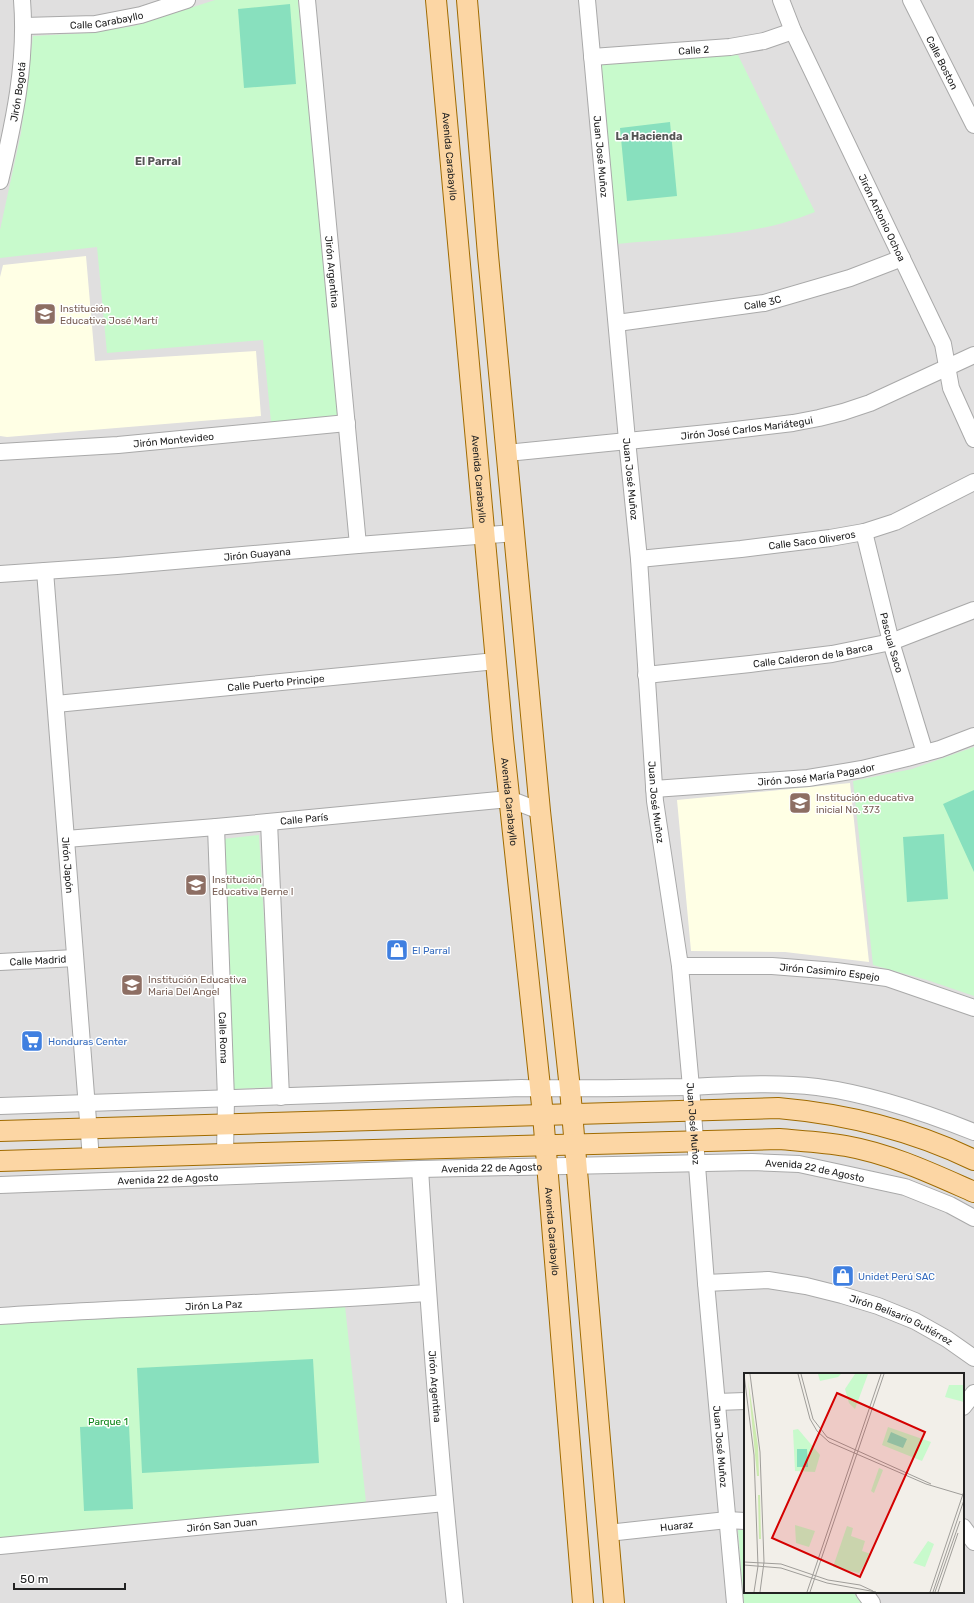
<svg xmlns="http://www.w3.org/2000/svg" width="974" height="1603" font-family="Rubik,sans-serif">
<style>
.residential{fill:#e0dfdf;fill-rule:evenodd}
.education{fill:#ffffe5}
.park{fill:#c8facc}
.pitch{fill:#88e0be}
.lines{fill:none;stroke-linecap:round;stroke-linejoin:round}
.minor-casing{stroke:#a9a9a9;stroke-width:18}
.major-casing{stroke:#a06b00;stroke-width:22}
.minor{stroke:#fff;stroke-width:16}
.major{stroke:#fcd6a4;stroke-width:20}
.labels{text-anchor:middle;stroke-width:3;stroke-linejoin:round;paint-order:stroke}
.street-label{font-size:10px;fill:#222;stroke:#fff}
.education-label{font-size:10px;fill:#785e54;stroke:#fff;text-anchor:start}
.shop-label{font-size:10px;fill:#366cbe;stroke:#fff;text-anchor:start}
.park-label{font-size:10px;fill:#0c8416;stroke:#fff}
.neighbourhood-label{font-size:11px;font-weight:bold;fill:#555;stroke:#fff}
.inset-road{fill:none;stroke:#9f9d99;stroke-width:1}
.view{fill:#d40000;fill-opacity:0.15;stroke:#d40000;stroke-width:2}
.inset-edge{fill:none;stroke:#222;stroke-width:2}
</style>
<rect width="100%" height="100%" fill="#f2efe9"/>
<!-- residential -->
<path class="residential" d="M 0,0 L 974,0 L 974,1603 L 0,1603 ZM 745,1374 L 963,1374 L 963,1592 L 745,1592 Z"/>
<!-- education -->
<path class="education" d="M 86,256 L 95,361 L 256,351 L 261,416 L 7,437 L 0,436 L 0,277 L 3,265 Z
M 850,783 L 869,962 L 785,952 L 691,951 L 677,800 Z"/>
<!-- park -->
<path class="park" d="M 215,0 L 298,0 L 338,415 L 271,422 L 263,340 L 107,353 L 97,247 L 0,258 L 0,230 L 21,133 L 33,36 L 88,33 L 134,26 Z
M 738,55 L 815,212 C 804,216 794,220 783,223 C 732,237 669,239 617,244 L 600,64 Z
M 974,747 L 974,996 L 927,980 L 873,965 L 853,781 L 912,769 Z
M 259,835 L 274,1087 L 234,1089 L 223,839 Z
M 345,1306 L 366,1502 L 0,1538 L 0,1320 Z
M 738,1530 L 745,1530 L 745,1592 L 853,1592 L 861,1603 L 744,1603 Z"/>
<!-- pitch -->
<path class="pitch" d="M 290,4 L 296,84 L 244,88 L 238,9 Z
M 670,122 L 677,196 L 627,201 L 620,128 Z
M 974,790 L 974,872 L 943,804 Z
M 944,834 L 948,899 L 907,902 L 903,837 Z
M 313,1359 L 319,1463 L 142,1473 L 137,1368 Z
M 129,1425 L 133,1509 L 84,1511 L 80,1427 Z"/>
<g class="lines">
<!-- minor casing -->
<g class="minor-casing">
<g id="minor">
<path id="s1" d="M 307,0 L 358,545"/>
<path id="s2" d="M 587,0 L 627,440 L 639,559 L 655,801 L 680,966 L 691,1087 L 706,1283 L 735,1603"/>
<path id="s3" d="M 781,0 L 793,31 L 943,344 L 951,388 L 974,439"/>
<path id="s4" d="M 911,0 L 974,125"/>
<path id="s5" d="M 24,26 L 95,24 L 141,15 L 187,0"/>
<path id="s6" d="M 592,57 L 730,47 L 764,41 L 793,31"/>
<path id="s7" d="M 0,181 C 14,122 27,62 22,0"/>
<path id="s8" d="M 617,323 L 764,303 L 850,278 L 902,258"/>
<path id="s9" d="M 0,452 L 118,445 L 347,423"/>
<path id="s10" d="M 507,453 L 718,432 L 793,423 L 819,418 L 843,412 L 870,403 L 974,355"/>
<path id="s11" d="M 864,532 L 891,642 L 925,753"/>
<path id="s12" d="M 639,559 L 741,549 L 830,538 L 864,532 L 895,522 L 974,482"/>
<path id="s13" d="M 45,571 L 91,1159"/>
<path id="s14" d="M 0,574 L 117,566 L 358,545 L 515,533"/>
<path id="s15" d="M 646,675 L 750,664 L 832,654 L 891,642 L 974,610"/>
<path id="s16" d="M 56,704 L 496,661"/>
<path id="s17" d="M 654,789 L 808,778 L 862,769 L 907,758 L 940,749 L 974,736"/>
<path d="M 269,822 L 281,1097"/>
<path id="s18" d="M 216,827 L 226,1099 L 225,1154"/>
<path id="s19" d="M 66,839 L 216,827 L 509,799 L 540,811"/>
<path id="s20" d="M 0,962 L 75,958"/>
<path id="s21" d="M 680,966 L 772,966 L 836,971 L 887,978 L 974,1008"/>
<path d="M 0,1106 L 521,1088 C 577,1089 634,1088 690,1087 C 732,1085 775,1082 817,1087 C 871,1094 924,1112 974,1132"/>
<path id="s22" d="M 420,1169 C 429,1314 440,1459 455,1603"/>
<path id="s23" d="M 0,1185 L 420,1169 L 752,1162 L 799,1164 L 905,1187 L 950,1205 L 974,1218"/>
<path id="s24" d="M 706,1283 L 768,1280 L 806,1286 L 842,1295 L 878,1306 L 915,1321 L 947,1339 L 974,1358"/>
<path id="s25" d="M 0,1316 C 143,1307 285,1303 428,1293"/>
<path d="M 717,1402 L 745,1401"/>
<path d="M 963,1407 L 974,1393"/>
<path d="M 963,1527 L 974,1542"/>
<path id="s26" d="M 608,1533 L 727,1520 L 745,1521"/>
<path id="s27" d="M 0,1546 L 445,1503"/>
<path d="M 864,1592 L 872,1603"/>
</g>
</g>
<!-- major casing -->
<g class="major-casing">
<g id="major">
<path id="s28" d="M 436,0 L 503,739 L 543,1115 L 583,1603"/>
<path d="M 467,0 L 488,255 L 540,811 L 570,1089 L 614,1603"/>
<path d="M 0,1131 L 778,1108 C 846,1114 912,1130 974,1160"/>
<path d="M 0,1161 L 225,1154 L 779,1139 C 801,1141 824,1142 846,1146 C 891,1154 933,1174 974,1192"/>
</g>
</g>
<!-- minor -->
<use href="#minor" class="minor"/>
<!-- major -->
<use href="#major" class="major"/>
</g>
<!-- icons -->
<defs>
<g id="school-square" transform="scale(1.15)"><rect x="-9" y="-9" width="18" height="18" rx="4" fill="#8d6e63" stroke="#fff"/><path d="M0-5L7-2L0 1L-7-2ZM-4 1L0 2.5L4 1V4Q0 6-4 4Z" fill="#fff"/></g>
<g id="shop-square" transform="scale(1.15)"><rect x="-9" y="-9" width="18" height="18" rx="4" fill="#3f7fe0" stroke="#fff"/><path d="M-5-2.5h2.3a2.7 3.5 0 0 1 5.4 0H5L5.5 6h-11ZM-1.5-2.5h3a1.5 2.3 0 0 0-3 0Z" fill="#fff"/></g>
<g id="supermarket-square" transform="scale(1.15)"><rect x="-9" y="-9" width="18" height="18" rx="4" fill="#3f7fe0" stroke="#fff"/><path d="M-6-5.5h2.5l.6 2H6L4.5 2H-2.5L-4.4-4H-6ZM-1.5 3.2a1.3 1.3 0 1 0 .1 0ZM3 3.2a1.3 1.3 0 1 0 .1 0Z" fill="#fff"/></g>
</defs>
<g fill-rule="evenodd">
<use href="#school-square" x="45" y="314"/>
<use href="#school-square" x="800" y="803"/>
<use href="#school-square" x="196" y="885"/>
<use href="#shop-square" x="397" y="950"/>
<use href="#school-square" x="132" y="985"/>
<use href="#supermarket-square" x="32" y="1041"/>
<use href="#shop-square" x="843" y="1276"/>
</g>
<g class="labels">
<!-- street labels -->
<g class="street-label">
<text dy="4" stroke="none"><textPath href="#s5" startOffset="83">Calle Carabayllo</textPath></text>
<text dy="4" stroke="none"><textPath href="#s6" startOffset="102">Calle 2</textPath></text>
<text dy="4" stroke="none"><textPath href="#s4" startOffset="70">Calle Boston</textPath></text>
<text dy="4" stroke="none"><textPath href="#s7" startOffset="91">Jirón Bogotá</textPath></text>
<text dy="4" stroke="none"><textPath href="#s28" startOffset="157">Avenida Carabayllo</textPath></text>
<text dy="4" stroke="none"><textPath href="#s2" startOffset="157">Juan José Muñoz</textPath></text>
<text dy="4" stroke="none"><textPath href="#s3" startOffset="240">Jirón Antonio Ochoa</textPath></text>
<text dy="4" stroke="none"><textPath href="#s1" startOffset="273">Jirón Argentina</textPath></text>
<text dy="4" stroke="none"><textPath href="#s8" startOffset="147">Calle 3C</textPath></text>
<text dy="4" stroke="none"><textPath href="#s10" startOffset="241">Jirón José Carlos Mariátegui</textPath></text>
<text dy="4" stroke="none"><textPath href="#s9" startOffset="174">Jirón Montevideo</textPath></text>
<text dy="4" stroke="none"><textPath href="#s28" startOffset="481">Avenida Carabayllo</textPath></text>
<text dy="4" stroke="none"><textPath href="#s2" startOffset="481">Juan José Muñoz</textPath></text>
<text dy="4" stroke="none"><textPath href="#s12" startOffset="174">Calle Saco Oliveros</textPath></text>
<text dy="4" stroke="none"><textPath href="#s14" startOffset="258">Jirón Guayana</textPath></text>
<text dy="4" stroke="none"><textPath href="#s11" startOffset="114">Pascual Saco</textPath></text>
<text dy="4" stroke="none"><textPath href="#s15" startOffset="168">Calle Calderon de la Barca</textPath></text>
<text dy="4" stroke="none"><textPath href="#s16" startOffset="221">Calle Puerto Principe</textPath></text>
<text dy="4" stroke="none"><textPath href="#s17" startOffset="163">Jirón José María Pagador</textPath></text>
<text dy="4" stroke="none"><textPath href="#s28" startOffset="805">Avenida Carabayllo</textPath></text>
<text dy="4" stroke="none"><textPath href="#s2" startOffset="805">Juan José Muñoz</textPath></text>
<text dy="4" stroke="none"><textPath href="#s19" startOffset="239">Calle París</textPath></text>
<text dy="4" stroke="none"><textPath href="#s13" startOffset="295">Jirón Japón</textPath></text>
<text dy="4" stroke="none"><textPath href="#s20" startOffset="38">Calle Madrid</textPath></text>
<text dy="4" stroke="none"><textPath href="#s21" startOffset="150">Jirón Casimiro Espejo</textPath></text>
<text dy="4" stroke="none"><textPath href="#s18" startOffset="211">Calle Roma</textPath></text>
<text dy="4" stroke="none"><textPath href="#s2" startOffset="1129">Juan José Muñoz</textPath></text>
<text dy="4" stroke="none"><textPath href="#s23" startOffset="492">Avenida 22 de Agosto</textPath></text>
<text dy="4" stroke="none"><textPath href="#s23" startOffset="816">Avenida 22 de Agosto</textPath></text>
<text dy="4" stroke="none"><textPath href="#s23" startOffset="168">Avenida 22 de Agosto</textPath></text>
<text dy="4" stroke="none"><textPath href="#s28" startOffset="1237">Avenida Carabayllo</textPath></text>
<text dy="4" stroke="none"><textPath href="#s25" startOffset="214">Jirón La Paz</textPath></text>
<text dy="4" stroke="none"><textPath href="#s24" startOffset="202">Jirón Belisario Gutiérrez</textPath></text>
<text dy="4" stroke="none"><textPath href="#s22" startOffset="218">Jirón Argentina</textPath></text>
<text dy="4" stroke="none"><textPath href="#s2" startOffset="1453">Juan José Muñoz</textPath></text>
<text dy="4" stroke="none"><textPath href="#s27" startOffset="223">Jirón San Juan</textPath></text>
<text dy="4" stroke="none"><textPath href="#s26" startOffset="69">Huaraz</textPath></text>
</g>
<!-- education labels -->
<g class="education-label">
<text x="60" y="312">Institución<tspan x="60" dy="12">Educativa José Martí</tspan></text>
<text x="816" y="801">Institución educativa<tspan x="816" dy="12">inicial No. 373</tspan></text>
<text x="212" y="883">Institución<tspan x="212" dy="12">Educativa Berne I</tspan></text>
<text x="148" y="983">Institución Educativa<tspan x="148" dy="12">Maria Del Angel</tspan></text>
</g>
<!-- shop labels -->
<g class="shop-label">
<text x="412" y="954">El Parral</text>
<text x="48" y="1045">Honduras Center</text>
<text x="858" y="1280">Unidet Perú SAC</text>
</g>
<!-- park labels -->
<g class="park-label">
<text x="108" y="1425">Parque 1</text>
</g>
<!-- neighbourhood labels -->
<g class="neighbourhood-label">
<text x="649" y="140">La Hacienda</text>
<text x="158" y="165">El Parral</text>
</g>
</g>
<!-- overview -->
<g transform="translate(744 1373)">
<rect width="220" height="220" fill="#f2efe9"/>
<path d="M 4,7 L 14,73 L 15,103 L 13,103 ZM 14,122 L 16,122 L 17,166 L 15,166 Z" fill="#cdebb0"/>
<path d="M 74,1 L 97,1 L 94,4 L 76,8 ZM 111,1 L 124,1 L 111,36 L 105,30 L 101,16 ZM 205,12 L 219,12 L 220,29 L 201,24 ZM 144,54 L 187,69 L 178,88 L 138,72 ZM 54,56 L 76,82 L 71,99 L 51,98 L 49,57 ZM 135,95 L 139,97 L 130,120 L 127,118 ZM 51,152 L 71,158 L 65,174 L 52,170 ZM 103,153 L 109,155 L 107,163 L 121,168 L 118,178 L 127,181 L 115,200 L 89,194 ZM 184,168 L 190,171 L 181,194 L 169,190 Z" fill="#c8facc"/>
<path d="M 147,59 L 163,66 L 159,75 L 143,69 ZM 53,76 L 63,76 L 64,94 L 53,94 Z" fill="#88e0be"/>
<path class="inset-road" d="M 0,1 L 10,82 L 14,193 L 10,219M 6,1 L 16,79 L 20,189 L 16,219M 54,1 L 66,46 L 73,58 L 85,69 L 182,111 L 219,122M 57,1 L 69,46 L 83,64 L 187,111M 0,189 L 37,191 L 84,207 L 116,212 L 129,218M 0,192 L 37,195 L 83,210 L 132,219M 63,219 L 137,1M 66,219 L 140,1M 186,219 L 220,118M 189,219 L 220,127M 191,219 L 216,148M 194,219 L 214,160"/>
<path class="view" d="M 93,20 L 181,59 L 116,204 L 28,165 Z"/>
<rect width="220" height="220" class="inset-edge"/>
</g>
<!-- scale -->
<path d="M14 1583v6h111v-6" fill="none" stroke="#222222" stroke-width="2"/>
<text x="20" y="1583" font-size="12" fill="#222222" stroke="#ffffff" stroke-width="3" paint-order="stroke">50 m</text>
</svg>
